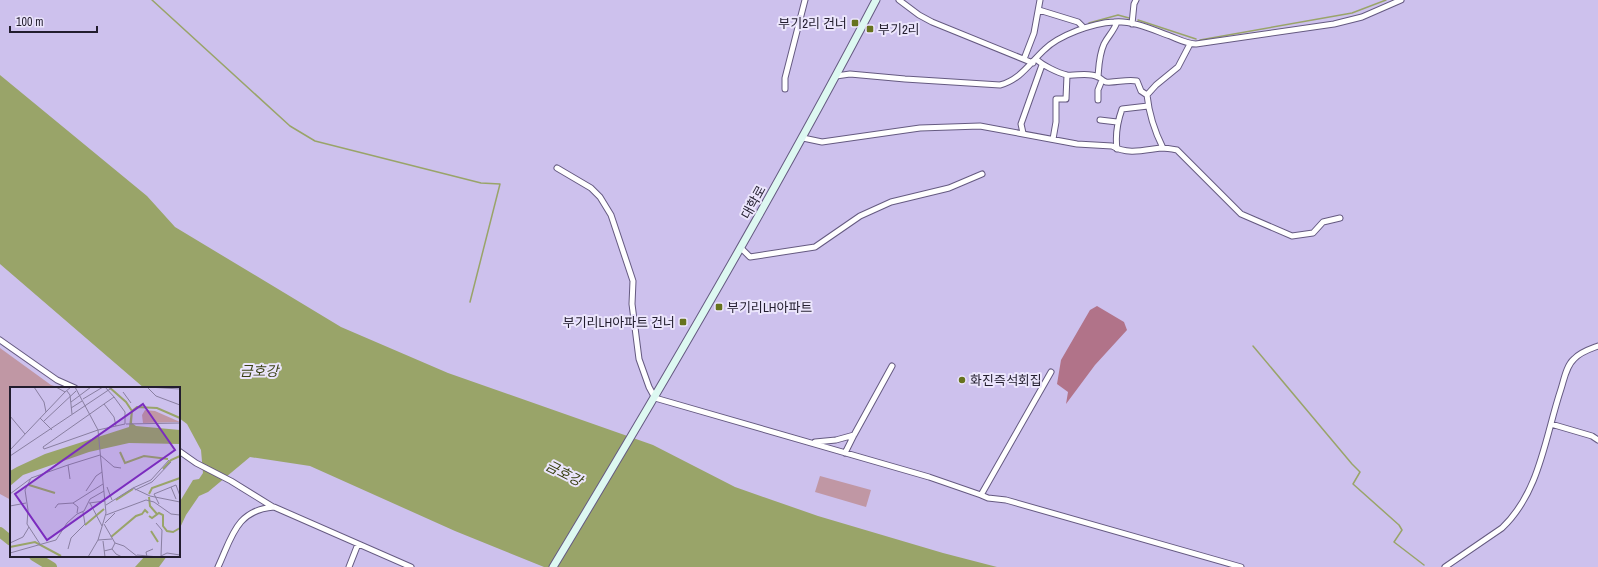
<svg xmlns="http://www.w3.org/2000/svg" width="1598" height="567" font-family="'Archivo Narrow','Noto Sans KR',sans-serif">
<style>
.green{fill:#c097a4}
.forest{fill:#b17389}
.water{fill:#99a469}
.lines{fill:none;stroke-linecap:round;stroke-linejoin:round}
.stream{stroke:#99a469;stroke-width:1.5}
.river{stroke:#99a469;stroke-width:10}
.street-casing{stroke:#655a81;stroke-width:7}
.secondary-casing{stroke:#655a81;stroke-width:9}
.street{stroke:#fff;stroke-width:5}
.secondary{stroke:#ddf8f1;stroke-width:7}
.poi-dot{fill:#67731e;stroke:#ebe5fc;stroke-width:1.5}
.labels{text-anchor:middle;stroke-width:4;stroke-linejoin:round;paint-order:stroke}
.poi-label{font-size:13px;fill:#221d2e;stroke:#ebe5fc;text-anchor:start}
.street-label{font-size:13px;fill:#221d2e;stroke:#ebe5fc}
.water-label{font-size:14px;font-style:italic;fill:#3a4113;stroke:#ebe5fc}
.inset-river{fill:none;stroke:#99a469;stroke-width:2}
.inset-road{fill:none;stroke:#897fa1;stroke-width:1}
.view{fill:#7b2cbf;fill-opacity:0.15;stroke:#7b2cbf;stroke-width:2}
.inset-edge{fill:none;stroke:#221d2e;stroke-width:2}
</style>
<rect width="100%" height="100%" fill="#cdc1ed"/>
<!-- green -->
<path class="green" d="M 0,348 L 51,385 L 61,388 L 11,388 L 11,500 L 0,494 Z
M 820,476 L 871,490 L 866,507 L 815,492 Z"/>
<!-- forest -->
<path class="forest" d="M 1097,306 L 1124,322 L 1127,330 L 1095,365 L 1066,404 L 1068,392 L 1057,384 L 1061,360 L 1090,310 Z"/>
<!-- water -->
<path class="water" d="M 0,75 L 147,196 L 175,227 L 341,327 L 448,373 L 653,445 L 735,487 L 818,516 L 943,553 L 997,567 L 544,567 L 455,531 L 310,466 L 250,457 L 208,492 L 199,496 L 186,515 L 179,530 L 179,503 L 193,480 L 199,479 L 203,473 L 201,450 L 187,424 L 179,418 L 179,388 L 144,388 L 0,264 Z
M 145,556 L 167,556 L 159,567 L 135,567 Z"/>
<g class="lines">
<!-- stream -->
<path class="stream" d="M 152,0 L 290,126 L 315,141 L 481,183 L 500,184 L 470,302
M 1138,20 L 1196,39
M 1089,23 L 1118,15 L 1129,18
M 1200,40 L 1352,13 L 1386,0
M 1253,346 L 1352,464 L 1360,472 L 1353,484 L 1399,525 L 1402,530 L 1394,542 L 1424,565"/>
<!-- river -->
<path class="river" d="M 0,532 L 11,541
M 34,556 L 52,567"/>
<!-- street casing -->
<g class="street-casing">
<path id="street" d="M 899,0 L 919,15 L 932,22 L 1033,63
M 1039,10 L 1078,22 L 1084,28
M 1132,24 L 1134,4 L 1136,0
M 1024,59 L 1034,33 L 1040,0
M 1036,59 C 1042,65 1058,73 1067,75 C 1076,76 1089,72 1098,77 C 1101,78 1102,81 1106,82 C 1116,83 1126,79 1137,81 L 1141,91 L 1147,95
M 836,76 L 850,74 L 905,79 L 1000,85 C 1020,80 1030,63 1044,50 C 1059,35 1093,23 1114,22 C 1132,20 1153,30 1170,36 C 1178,39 1187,44 1196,44 L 1334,24 L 1362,17 L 1401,0
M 1098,77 C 1099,65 1099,55 1104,44 C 1108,36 1114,31 1117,22
M 785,89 L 785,78 L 805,0
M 1098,100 L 1098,90 L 1102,80
M 1100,120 L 1117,122
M 1023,133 L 1021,124 L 1042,65
M 803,138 L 822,142 L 920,128 L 980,126 L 1077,144 L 1112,146 C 1128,155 1144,150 1161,148 C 1166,148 1172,149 1177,150 L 1241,214 L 1292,236 L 1313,233 L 1323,222 L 1340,218
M 1053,139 L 1056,122 L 1056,99 L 1066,99 L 1067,75
M 1163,148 C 1154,130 1149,114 1147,95 L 1156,85 L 1178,67 L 1190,44
M 1117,149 C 1115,134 1117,123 1122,109 L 1148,106
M 557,168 L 591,188 L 600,197 L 611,215 L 633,281 L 632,304 L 639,359 L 649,387 L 655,398 L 929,477 L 981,495 L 1051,372
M 741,248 L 750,257 L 815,247 L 860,216 L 891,202 L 949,188 L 982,174
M 0,340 L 57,380 L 75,388
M 1551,424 L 1592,436 L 1598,440
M 815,442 L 836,440 L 854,435
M 179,451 L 196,463 L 231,481 L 273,507
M 845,453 L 854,435 L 892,366
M 981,495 L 988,498 L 1006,500 L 1241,567
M 218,567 C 232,537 236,510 274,507 L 411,567
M 349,567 L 358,544
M 1445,567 L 1502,528 C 1540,492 1545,437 1561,389 C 1564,380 1566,366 1574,359 C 1580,352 1590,349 1598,346"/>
</g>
<!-- secondary casing -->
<g class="secondary-casing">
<path id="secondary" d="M 553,567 C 666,380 775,193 876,0"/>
</g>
<!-- street -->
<use href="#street" class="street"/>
<!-- secondary -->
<use href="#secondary" class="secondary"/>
</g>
<!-- markers -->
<g class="poi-dot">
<rect x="851" y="19" width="8" height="8" rx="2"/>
<rect x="866" y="25" width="8" height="8" rx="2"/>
<rect x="715" y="303" width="8" height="8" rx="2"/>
<rect x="679" y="318" width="8" height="8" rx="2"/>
<circle cx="962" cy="380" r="4"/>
</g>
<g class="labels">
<!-- poi labels -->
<g class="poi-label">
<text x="847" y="28" text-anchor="end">부기2리 건너</text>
<text x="878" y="34">부기2리</text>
<text x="727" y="312">부기리LH아파트</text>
<text x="675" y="327" text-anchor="end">부기리LH아파트 건너</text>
<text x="970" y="385">화진즉석회집</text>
</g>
<!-- street labels -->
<g class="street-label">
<text transform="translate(753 202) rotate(-61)" y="5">대학로</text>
</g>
<!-- water labels -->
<g class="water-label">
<text x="259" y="376">금호강</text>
<text transform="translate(564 473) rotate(27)" y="5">금호강</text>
</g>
</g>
<!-- overview -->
<g transform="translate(10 387)">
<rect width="170" height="170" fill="#cdc1ed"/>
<path d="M 135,23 L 145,24 L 170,35 L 133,36 L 132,28 Z" fill="#c097a4"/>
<path d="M 121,23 L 123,23 L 122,36 L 126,39 L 170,43 L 170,57 L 119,56 L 79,65 L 13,88 L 0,99 L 0,84 L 7,80 L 35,67 L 119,40 Z" fill="#99a469"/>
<path class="inset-river" d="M 99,0 L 116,15 L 122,24M 122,24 L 127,20 L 147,21 L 170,31M 110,65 L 115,76 L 134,69 L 158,72M 153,82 L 161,73 L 170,69M 19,98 L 45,106M 139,107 L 142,101 L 170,91M 139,110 L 140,119 L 147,127M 106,113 L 123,102M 139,129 L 142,131 L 149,126 L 153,128 L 153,139 L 157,144 L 163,145 L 170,141M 75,138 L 94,122M 141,144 L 148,155M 101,150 L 126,129 L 132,127 L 135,123 L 138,126M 0,160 L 25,155 L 51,169"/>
<path class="inset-road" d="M 24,0 L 34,15 L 36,25M 46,0 L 55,5 L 61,0M 65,0 L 88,43 L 96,126 L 88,153 L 78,170M 95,0 L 105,11M 137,0 L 146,9 L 170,18M 138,0 L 170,2M 57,4 L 60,8 L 62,27M 113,5 L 121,16M 104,10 L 115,25 L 115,37 L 88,43 L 34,62 L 33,60 ZM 73,12 L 93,0M 61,15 L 81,0M 94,17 L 104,30 L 106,39M 61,21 L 72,14M 0,29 L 15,47M 30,31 L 42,43M 34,34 L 66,4M 116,37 L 170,36M 0,63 L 55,5M 0,69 L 103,0M 60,92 L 58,78 L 90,68 L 104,80 L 111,81M 97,100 L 102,113M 161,100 L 166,112M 123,101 L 140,109 L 170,115M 125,103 L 142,95 L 161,75M 76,104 L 86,89 L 92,85M 0,107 L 20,92M 63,116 L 68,120 L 67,126M 79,116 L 95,114M 80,116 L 92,139M 149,117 L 144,107 L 166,98 L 170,109M 96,118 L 123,101 L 141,93 L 159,73M 0,119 L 16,116M 45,121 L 48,117 L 63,116 L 93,97M 73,125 L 75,137M 96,128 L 136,113 L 144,115 L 161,127 L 170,128M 95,136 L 105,126M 146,136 L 152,143 L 151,169 L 157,166 L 170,168M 94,137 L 105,156 L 114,159 L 128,170M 88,153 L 102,152M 93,154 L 95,170M 0,156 L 13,150 L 19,140M 30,157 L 17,137 L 18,123 L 15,103 L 21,91 L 58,78M 58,162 L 61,151 L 75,137M 102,162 L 106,167 L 112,170M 94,164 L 102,162 L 105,156M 0,166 L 46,153 L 57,136 L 67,127 L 74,124 L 80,112 L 94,104M 127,168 L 149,170M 137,170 L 136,165 L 143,162"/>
<path class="view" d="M 133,17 L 165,63 L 37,153 L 5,107 Z"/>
<rect width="170" height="170" class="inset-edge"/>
</g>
<!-- scale -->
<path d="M10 26v6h87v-6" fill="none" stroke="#221d2e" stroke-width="2"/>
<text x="16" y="26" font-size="12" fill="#221d2e" stroke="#ebe5fc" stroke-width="3" paint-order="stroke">100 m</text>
</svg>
